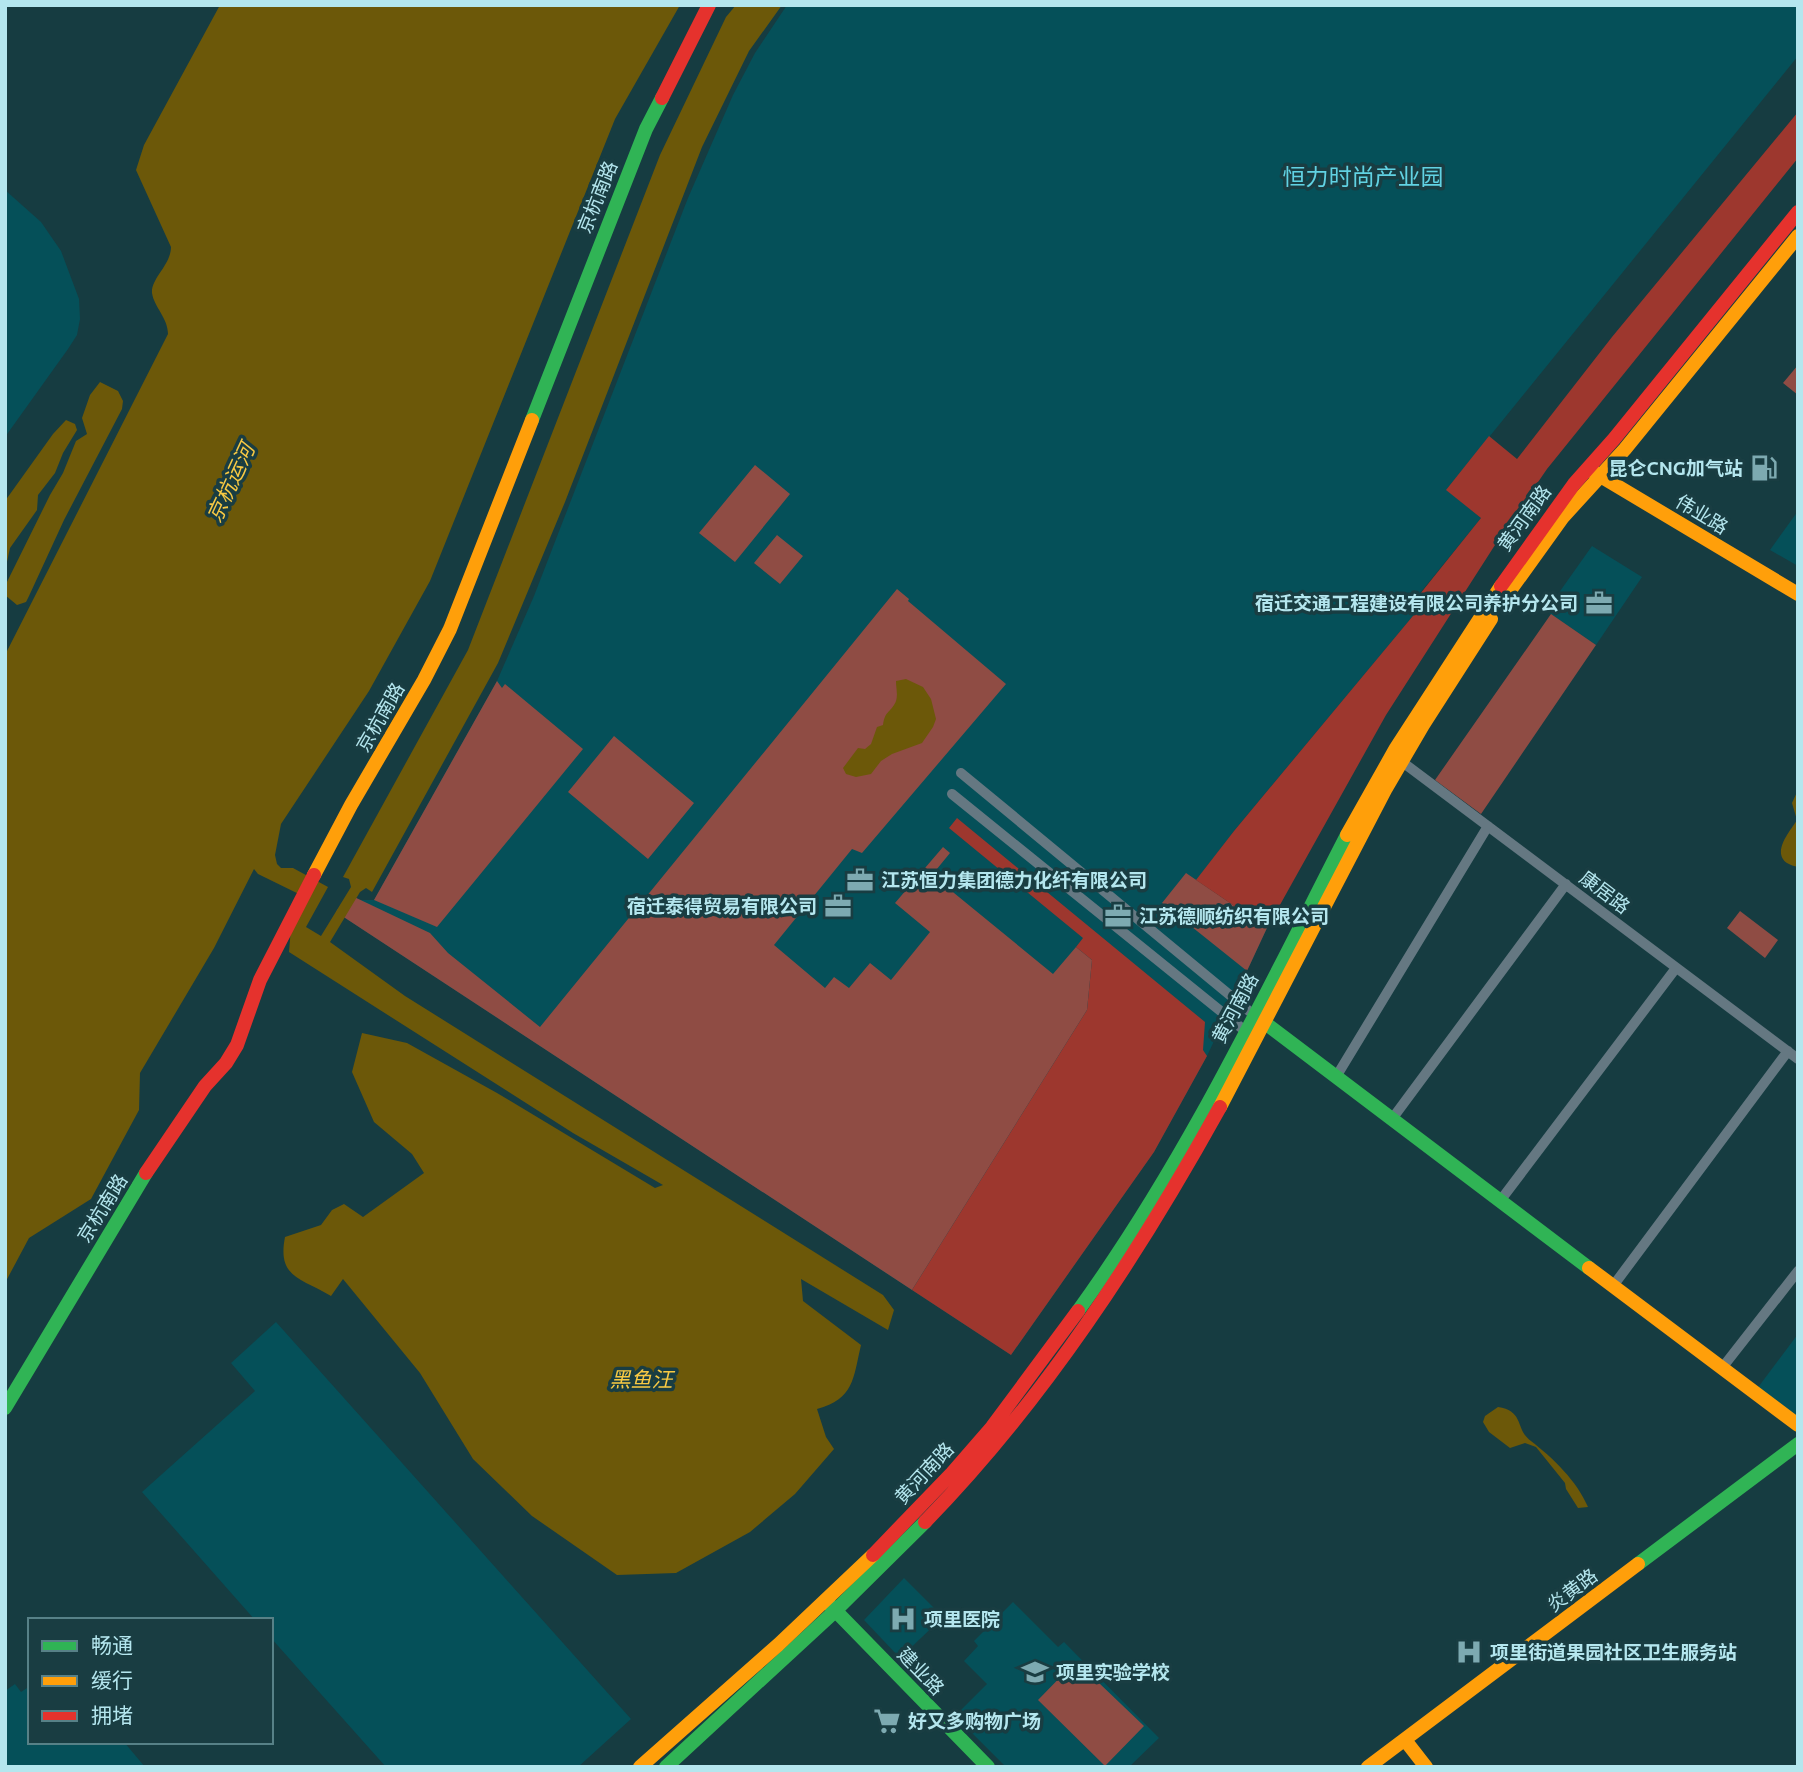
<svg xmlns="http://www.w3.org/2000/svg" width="1803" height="1772" font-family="Ubuntu,'Noto Sans SC',sans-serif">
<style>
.built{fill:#055059}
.green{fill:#8f4c44}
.forest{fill:#9d372e}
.water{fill:#6c5809}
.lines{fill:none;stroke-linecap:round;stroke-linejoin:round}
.street{stroke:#657882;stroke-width:10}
.fast{stroke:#30b455;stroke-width:14}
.slow{stroke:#ff9f0a;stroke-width:14}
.jam{stroke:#e5322d;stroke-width:14}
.labels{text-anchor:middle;stroke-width:7;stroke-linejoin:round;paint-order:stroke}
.street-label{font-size:19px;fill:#b4e6ee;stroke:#193d42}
.poi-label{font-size:19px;font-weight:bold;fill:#b4e6ee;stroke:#193d42;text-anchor:start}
.water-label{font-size:21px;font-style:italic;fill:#f8c943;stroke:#193d42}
.quarter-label{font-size:23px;fill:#61d2e3;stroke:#193d42}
</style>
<rect width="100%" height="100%" fill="#163c41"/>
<!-- built -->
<path class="built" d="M 787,5 L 1798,5 L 1798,56 L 1447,489 L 1481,518 L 1416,598 L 1423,604 L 1234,831 L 1196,881 L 1267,928 L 1207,1056 L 1154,1152 L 1011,1355 L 336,912 L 348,894 L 359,900 L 374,900 L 497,681 L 534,596 L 688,198 L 733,95 L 755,53 Z
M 5,190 L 41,222 L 61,251 L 79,299 L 80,319 L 77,335 L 68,349 L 5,437 Z
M 1798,511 L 1798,566 L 1770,550 Z
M 1592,546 L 1642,577 L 1596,645 L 1546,611 Z
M 276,1322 L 631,1719 L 578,1767 L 386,1767 L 271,1638 L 271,1620 L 255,1620 L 142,1492 L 255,1391 L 231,1363 Z
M 1798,1334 L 1798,1422 L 1756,1390 Z
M 904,1578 L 943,1617 L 900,1658 L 864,1620 Z
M 1013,1602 L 1058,1647 L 1064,1642 L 1159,1738 L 1129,1767 L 1006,1767 L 955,1716 L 987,1684 L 964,1661 L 978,1646 L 974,1641 Z
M 15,1684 L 21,1692 L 30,1686 L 30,1742 L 124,1742 L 145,1767 L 5,1767 L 5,1691 Z"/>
<!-- green -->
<path class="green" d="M 1798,365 L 1798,395 L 1783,383 Z
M 755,465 L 790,494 L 735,562 L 699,533 Z
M 777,535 L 803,556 L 780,584 L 754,563 Z
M 897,589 L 909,599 L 908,601 L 1006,684 L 862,853 L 852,849 L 774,945 L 825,988 L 834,977 L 849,988 L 870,963 L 891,980 L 930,932 L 895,903 L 943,847 L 950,853 L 932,875 L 1053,974 L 1076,947 L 1092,960 L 1087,1010 L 912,1290 L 336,912 L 348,894 L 430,933 L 448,953 L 540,1027 Z
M 1551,614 L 1596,645 L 1481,814 L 1435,780 Z
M 497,681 L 502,688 L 505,684 L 583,749 L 437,927 L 374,900 Z
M 614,736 L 694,803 L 648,859 L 568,792 Z
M 1186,873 L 1267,928 L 1247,971 L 1162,903 Z
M 1740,911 L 1778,940 L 1765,958 L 1727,928 Z
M 1076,1661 L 1144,1726 L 1105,1766 L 1038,1700 Z"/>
<!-- forest -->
<path class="forest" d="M 1798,112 L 1798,158 L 1547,469 L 1495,545 L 1386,715 L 1267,928 L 1196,880 L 1234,831 L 1422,605 L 1416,599 L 1481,518 L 1446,490 L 1489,436 L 1517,459 L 1612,337 Z
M 957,818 L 1205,1022 L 1203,1050 L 1207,1056 L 1154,1152 L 1011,1355 L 912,1290 L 1087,1010 L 1092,960 L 1076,947 L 1083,938 L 949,828 Z"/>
<!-- water -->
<path class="water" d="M 220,5 L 680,5 L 615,119 L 430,581 L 369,691 L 281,824 L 275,855 L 277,864 L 281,868 L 293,868 L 328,887 L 306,927 L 321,936 L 351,887 L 349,879 L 343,877 L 468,650 L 660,155 L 726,17 L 736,5 L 782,5 L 749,51 L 702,147 L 565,502 L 498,663 L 372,892 L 366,888 L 360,892 L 330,942 L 405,996 L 883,1295 L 894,1310 L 888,1330 L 801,1279 L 803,1301 L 861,1345 C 853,1379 854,1399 817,1409 L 826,1437 L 834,1449 L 795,1494 L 750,1532 L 676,1573 L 617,1575 L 532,1516 L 473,1459 L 420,1373 L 343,1279 L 331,1296 C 301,1278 277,1278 285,1237 L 321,1225 L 332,1210 L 344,1204 L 363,1217 L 424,1173 L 412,1154 L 374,1122 L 352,1072 L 362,1033 L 407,1043 L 497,1093 L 655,1188 L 663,1185 L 573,1133 L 289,952 L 291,927 L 307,898 L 258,874 L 254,869 L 214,948 L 140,1073 L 139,1110 L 91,1199 L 29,1238 L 5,1283 L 5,655 L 168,334 C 168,318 154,307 152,293 C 151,278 171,265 171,247 L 136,170 L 144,145 Z
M 100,382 L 118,391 L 123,401 L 122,409 L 64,520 L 29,596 L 26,602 L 17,605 L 5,595 L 5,586 L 50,495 L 63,473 L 76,441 L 87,434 L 82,418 L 90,395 Z
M 66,420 L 75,424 L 77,430 L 63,453 L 55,473 L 38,495 L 37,510 L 10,548 L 5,571 L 5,501 L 53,434 Z
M 906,679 L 923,687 L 931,699 L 936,719 L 933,727 L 922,743 L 892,754 L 881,761 L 871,774 L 856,777 L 846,774 L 843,768 L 858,748 L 865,749 L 871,744 L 877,727 L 883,725 C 885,712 888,714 894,705 C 899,698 896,689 896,681 Z
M 1798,790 L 1798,867 C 1794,866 1790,865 1787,863 C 1771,852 1791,830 1797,820 L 1792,803 Z
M 1498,1407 C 1525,1411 1515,1430 1531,1441 C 1553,1458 1577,1481 1588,1507 L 1578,1508 L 1566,1489 L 1565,1483 L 1536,1447 L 1525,1443 L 1510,1448 L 1489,1432 L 1483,1422 L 1485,1416 Z"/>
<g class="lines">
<!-- street -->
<path class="street" d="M 1397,758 L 1798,1059
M 961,773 L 1254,1015
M 952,794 L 1249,1034
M 1336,1077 L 1488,826
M 1392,1119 L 1566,884
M 1500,1201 L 1676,968
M 1613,1286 L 1788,1051
M 1722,1368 L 1798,1271"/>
<!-- fast -->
<path class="fast" d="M 532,420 L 646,129 L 662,98
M 1257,1017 L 1589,1268
M 1078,1311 C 1185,1164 1264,997 1347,835
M 5,1408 L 146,1173
M 1638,1564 L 1798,1444
M 827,1602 L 988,1767
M 666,1767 L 834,1612 L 925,1522"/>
<!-- slow -->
<path class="slow" d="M 1592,471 L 1798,594
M 1509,592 L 1563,517 L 1625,449 L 1798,236
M 1347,835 L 1396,748 L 1501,586
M 314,875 L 351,805 L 424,680 L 450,629 L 532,420
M 1220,1107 L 1385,790 L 1423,725 L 1491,619
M 1589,1268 L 1798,1425
M 1405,1740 L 1426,1767
M 640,1767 L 778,1645 L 873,1555
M 1368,1767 L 1638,1564"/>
<!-- jam -->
<path class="jam" d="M 662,98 L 709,5
M 1501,586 L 1574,484 L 1614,439 L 1798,212
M 146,1173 L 205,1086 L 226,1063 L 237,1045 L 260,980 L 314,875
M 925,1522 C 1043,1401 1138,1255 1220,1107
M 873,1555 L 952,1473 L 992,1427 L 1078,1311"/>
</g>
<!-- icons -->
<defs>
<g id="fuel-bare" transform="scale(2.1)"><path d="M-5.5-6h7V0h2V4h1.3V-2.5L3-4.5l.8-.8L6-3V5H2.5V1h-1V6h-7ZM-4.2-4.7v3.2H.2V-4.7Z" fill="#7daab1" stroke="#193d42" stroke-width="2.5" paint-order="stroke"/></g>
<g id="office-bare" transform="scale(2.1)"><path d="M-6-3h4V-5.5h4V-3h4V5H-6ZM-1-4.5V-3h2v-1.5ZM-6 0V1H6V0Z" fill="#7daab1" stroke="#193d42" stroke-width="2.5" paint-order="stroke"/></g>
<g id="hospital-bare" transform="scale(2.1)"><path d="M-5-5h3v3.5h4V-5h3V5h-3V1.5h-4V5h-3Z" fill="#7daab1" stroke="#193d42" stroke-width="2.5" paint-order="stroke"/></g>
<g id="school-bare" transform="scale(2.1)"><path d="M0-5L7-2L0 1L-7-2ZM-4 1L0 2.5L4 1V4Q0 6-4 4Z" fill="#7daab1" stroke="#193d42" stroke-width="2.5" paint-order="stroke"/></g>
<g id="supermarket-bare" transform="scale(2.1)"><path d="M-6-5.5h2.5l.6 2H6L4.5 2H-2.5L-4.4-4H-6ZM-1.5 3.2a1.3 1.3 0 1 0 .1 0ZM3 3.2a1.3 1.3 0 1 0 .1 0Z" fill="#7daab1" stroke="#193d42" stroke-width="2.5" paint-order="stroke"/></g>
</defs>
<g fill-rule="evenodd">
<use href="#fuel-bare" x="1764" y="468"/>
<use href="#office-bare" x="1599" y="603"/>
<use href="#office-bare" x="860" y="880"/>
<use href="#office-bare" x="838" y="906"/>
<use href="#office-bare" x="1118" y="916"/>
<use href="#hospital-bare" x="903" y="1619"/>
<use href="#hospital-bare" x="1469" y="1652"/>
<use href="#school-bare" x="1035" y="1672"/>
<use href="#supermarket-bare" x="887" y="1721"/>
</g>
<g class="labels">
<!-- street labels -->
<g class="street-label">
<text transform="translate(597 197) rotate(-68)" y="7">京杭南路</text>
<text transform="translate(1702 514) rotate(31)" y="7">伟业路</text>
<text transform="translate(1524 518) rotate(-54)" y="7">黄河南路</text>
<text transform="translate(380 717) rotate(-60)" y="7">京杭南路</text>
<text transform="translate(1605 892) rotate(37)" y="7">康居路</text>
<text transform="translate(1235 1008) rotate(-62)" y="7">黄河南路</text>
<text transform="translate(102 1208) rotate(-58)" y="7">京杭南路</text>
<text transform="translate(924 1473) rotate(-47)" y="7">黄河南路</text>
<text transform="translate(1572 1590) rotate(-37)" y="7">炎黄路</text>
<text transform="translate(921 1671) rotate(46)" y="7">建业路</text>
</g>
<!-- poi labels -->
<g class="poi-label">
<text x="1743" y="475" text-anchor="end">昆仑CNG加气站</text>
<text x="1578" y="610" text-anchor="end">宿迁交通工程建设有限公司养护分公司</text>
<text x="881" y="887">江苏恒力集团德力化纤有限公司</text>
<text x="817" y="913" text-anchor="end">宿迁泰得贸易有限公司</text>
<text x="1139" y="923">江苏德顺纺织有限公司</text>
<text x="924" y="1626">项里医院</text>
<text x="1490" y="1659">项里街道果园社区卫生服务站</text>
<text x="1056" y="1679">项里实验学校</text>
<text x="908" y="1728">好又多购物广场</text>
</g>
<!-- water labels -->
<g class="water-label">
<text transform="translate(231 483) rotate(-65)" y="7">京杭运河</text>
<text x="641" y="1387">黑鱼汪</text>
</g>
<!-- quarter labels -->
<g class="quarter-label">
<text x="1363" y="185">恒力时尚产业园</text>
</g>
</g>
<!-- border -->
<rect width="1803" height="1772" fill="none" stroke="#b4e6ee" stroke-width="14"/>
<!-- legend -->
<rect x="28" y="1618" width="245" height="126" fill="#193d42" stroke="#578187" stroke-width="2"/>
<rect x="42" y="1641" width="35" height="10" fill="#30b455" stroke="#578187" stroke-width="2"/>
<text x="91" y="1653" font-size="21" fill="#b4e6ee">畅通</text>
<rect x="42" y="1676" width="35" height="10" fill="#ff9f0a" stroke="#578187" stroke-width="2"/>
<text x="91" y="1688" font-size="21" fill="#b4e6ee">缓行</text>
<rect x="42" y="1711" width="35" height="10" fill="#e5322d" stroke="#578187" stroke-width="2"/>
<text x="91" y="1723" font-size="21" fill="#b4e6ee">拥堵</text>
</svg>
